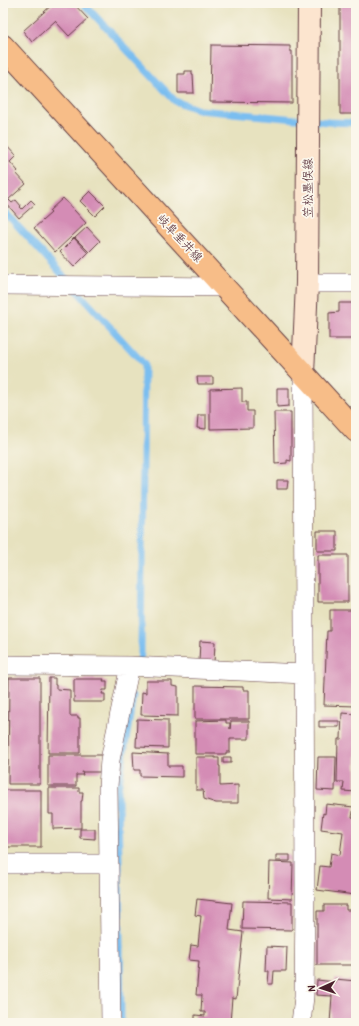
<svg xmlns="http://www.w3.org/2000/svg" width="359" height="1026" font-family="'Patrick Hand','Klee One',sans-serif">
<style>
.lines{fill:none;stroke-linecap:round;stroke-linejoin:round}
.stream{stroke:#7abef0;stroke-width:7}
.building{fill:#d48cb5}
.street-casing{stroke:#623c41;stroke-width:20}
.secondary-casing{stroke:#623c41;stroke-width:24}
.primary-casing{stroke:#623c41;stroke-width:24}
.street{stroke:#fff;stroke-width:19}
.secondary{stroke:#fce5cf;stroke-width:22}
.primary{stroke:#f7bd88;stroke-width:22}
.labels{text-anchor:middle;stroke-width:3.5;stroke-linejoin:round;paint-order:stroke}
.street-label{font-size:12px;fill:#4a1f2b;stroke:#fbf7ec}
</style>
<rect width="100%" height="100%" fill="#fbf7ec"/>
<filter id="ink" filterUnits="userSpaceOnUse"><feTurbulence type="fractalNoise" baseFrequency=".025" numOctaves="2"/><feDisplacementMap in="SourceGraphic" scale="8" xChannelSelector="R" yChannelSelector="G"/><feConvolveMatrix kernelMatrix="1 2 1 2 8 2 1 2 1" color-interpolation-filters="sRGB"/></filter>
<filter id="wash" filterUnits="userSpaceOnUse"><feTurbulence type="fractalNoise" baseFrequency=".012" numOctaves="4" result="noise"/><feDisplacementMap in="SourceGraphic" scale="16" xChannelSelector="R" yChannelSelector="G"/><feGaussianBlur stdDeviation="0.9" result="paint"/><feColorMatrix in="noise" values="0 0 0 0 0 0 0 0 0 0 0 0 0 0 0 0 0 1.4 0 .05"/><feComposite in="paint" operator="in"/></filter>
<g filter="url(#wash)">
<rect width="100%" height="100%" fill="#e7e2bf"/>
<g class="lines">
<!-- stream -->
<path class="stream" d="M 83,3 L 175,101 L 199,110 L 328,122 L 356,123
M 3,210 L 144,364 L 141,653 L 139,666
M 121,1023 L 118,790 L 133,696"/>
</g>
<g id="blocks">
<!-- building -->
<path class="building" d="M 54,3 L 74,4 L 88,19 L 69,36 L 55,21 L 32,42 L 23,31 Z
M 340,3 L 356,3 L 356,114 L 340,114 Z
M 211,45 L 290,46 L 290,51 L 292,51 L 292,103 L 210,102 Z
M 185,71 L 192,71 L 192,74 L 193,74 L 194,93 L 178,93 L 178,74 L 185,74 Z
M 4,143 L 16,156 L 10,162 L 18,171 L 16,173 L 26,184 L 8,200 L 3,194 L 3,145 Z
M 90,191 L 105,206 L 95,216 L 80,201 Z
M 63,198 L 86,223 L 55,252 L 34,228 L 51,213 L 49,211 Z
M 9,200 L 12,203 L 16,200 L 21,206 L 20,207 L 22,209 L 31,200 L 35,204 L 19,218 L 6,203 Z
M 87,227 L 100,241 L 89,252 L 75,238 Z
M 74,238 L 88,253 L 74,267 L 60,252 Z
M 339,303 L 356,303 L 356,339 L 329,339 L 329,313 L 339,312 Z
M 197,377 L 213,377 L 213,384 L 198,384 Z
M 242,388 L 242,402 L 247,402 L 247,411 L 253,411 L 253,428 L 210,429 L 210,389 Z
M 277,388 L 289,388 L 289,406 L 277,407 Z
M 274,412 L 291,412 L 291,461 L 287,460 L 287,463 L 275,464 Z
M 198,415 L 206,415 L 206,429 L 197,428 Z
M 277,480 L 288,480 L 287,489 L 277,489 Z
M 317,531 L 337,531 L 337,551 L 317,551 Z
M 318,555 L 348,555 L 348,602 L 318,602 Z
M 330,610 L 356,610 L 356,706 L 324,705 L 327,631 L 330,631 Z
M 200,641 L 215,642 L 214,663 L 199,662 Z
M 9,678 L 40,678 L 40,784 L 8,784 Z
M 49,678 L 55,678 L 55,685 L 56,685 L 56,689 L 70,690 L 70,716 L 78,716 L 78,718 L 80,718 L 80,753 L 48,753 Z
M 74,679 L 104,679 L 103,681 L 107,681 L 107,690 L 103,690 L 102,694 L 105,694 L 105,702 L 74,702 Z
M 146,681 L 172,681 L 172,686 L 178,687 L 178,716 L 141,715 L 142,692 L 146,693 Z
M 195,686 L 243,687 L 243,690 L 249,690 L 249,719 L 195,719 Z
M 342,713 L 356,714 L 356,792 L 343,791 L 344,782 L 337,782 L 338,739 L 341,739 Z
M 137,719 L 168,720 L 168,748 L 136,747 Z
M 226,720 L 226,723 L 230,723 L 230,729 L 231,721 L 249,721 L 249,739 L 230,739 L 230,752 L 226,752 L 226,754 L 195,754 L 195,721 Z
M 319,721 L 339,721 L 339,727 L 319,727 Z
M 133,752 L 168,754 L 168,766 L 182,766 L 182,777 L 140,776 L 140,770 L 134,770 Z
M 48,755 L 102,755 L 101,772 L 82,772 L 83,775 L 76,775 L 76,786 L 48,786 Z
M 196,757 L 215,757 L 215,758 L 219,758 L 219,766 L 220,766 L 220,786 L 238,785 L 238,803 L 216,803 L 204,799 L 203,790 L 196,790 Z
M 223,757 L 231,757 L 231,763 L 223,763 Z
M 318,757 L 336,757 L 335,791 L 317,790 Z
M 49,788 L 79,788 L 79,792 L 83,792 L 82,801 L 81,801 L 81,828 L 53,829 L 53,814 L 49,814 Z
M 3,790 L 41,790 L 41,847 L 3,847 Z
M 326,804 L 354,807 L 352,817 L 356,818 L 356,914 L 353,914 L 353,922 L 356,922 L 356,938 L 354,938 L 354,965 L 317,965 L 317,911 L 324,911 L 324,905 L 346,905 L 346,910 L 353,910 L 355,895 L 317,890 L 320,866 L 329,867 L 331,853 L 340,855 L 343,832 L 321,829 L 323,813 L 325,814 Z
M 80,829 L 95,829 L 95,839 L 80,838 Z
M 276,855 L 290,855 L 290,861 L 276,861 Z
M 269,862 L 293,863 L 292,899 L 268,898 Z
M 197,899 L 232,903 L 229,930 L 243,932 L 236,999 L 232,998 L 230,1023 L 204,1023 L 204,1022 L 195,1021 L 195,1015 L 205,1016 L 205,1012 L 201,1012 L 202,995 L 196,995 L 199,961 L 189,960 L 191,945 L 198,946 L 201,916 L 195,915 Z
M 243,901 L 292,902 L 292,930 L 242,929 Z
M 267,946 L 287,947 L 286,971 L 274,971 L 273,984 L 268,984 L 269,971 L 266,971 Z
M 335,979 L 356,981 L 356,1023 L 330,1023 L 332,996 L 316,995 L 317,980 L 335,982 Z"/>
</g>
</g>
<g filter="url(#ink)">
<use href="#blocks" fill-opacity="0" stroke="#623c41" stroke-width="1"/>
<g class="lines">
<!-- street casing -->
<g class="street-casing">
<path id="street" d="M 307,283 L 356,283
M 3,285 L 225,287
M 3,665 L 130,666 L 304,674
M 3,864 L 108,864
M 111,1023 L 108,787 L 110,760 L 130,666
M 301,1023 L 304,997 L 305,896 L 303,374"/>
</g>
<!-- secondary casing -->
<g class="secondary-casing">
<path id="secondary" d="M 303,374 L 307,283 L 309,3"/>
</g>
<!-- primary casing -->
<g class="primary-casing">
<path id="primary" d="M 3,46 L 356,431"/>
</g>
<!-- street -->
<use href="#street" class="street"/>
<!-- secondary -->
<use href="#secondary" class="secondary"/>
<!-- primary -->
<use href="#primary" class="primary"/>
</g>
</g>
<g class="labels">
<!-- street labels -->
<g class="street-label">
<text transform="translate(308 188) rotate(-90)" y="4">笠松墨俣線</text>
<text transform="translate(180 238) rotate(47)" y="4">岐阜垂井線</text>
</g>
</g>
<!-- margin -->
<rect width="359" height="1026" fill="none" stroke="#fbf7ec" stroke-width="16"/>
<!-- north arrow -->
<g transform="translate(321 988) rotate(267)" stroke="#fbf7ec" stroke-width="3" paint-order="stroke">
<path d="M0-3L7 15L0 10L-7 15Z" fill="#4a1f2b"/>
<text y="-6" font-size="11" font-weight="bold" text-anchor="middle" fill="#4a1f2b">N</text>
</g>
</svg>
